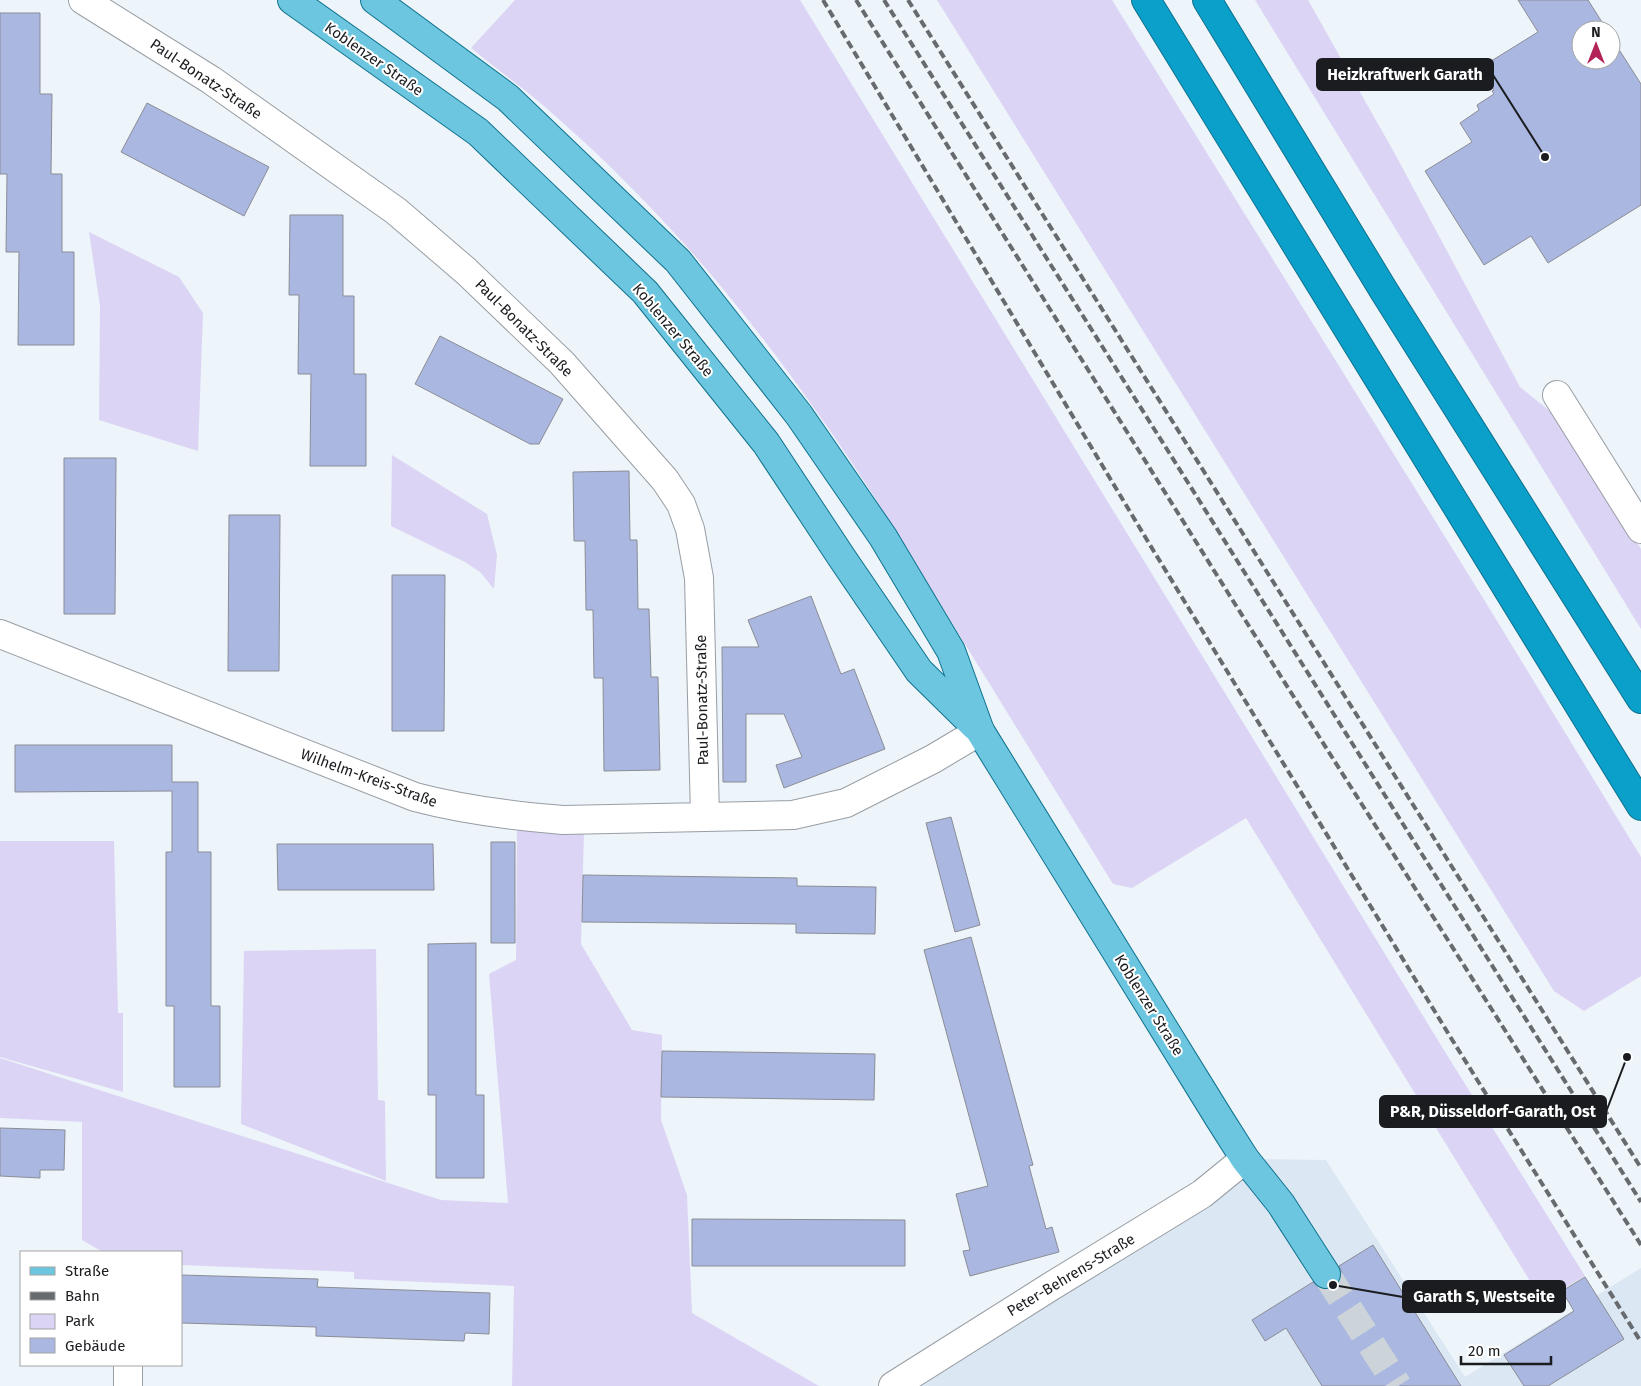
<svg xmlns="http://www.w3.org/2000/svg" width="1641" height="1386" font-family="'Fira Sans',sans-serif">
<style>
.built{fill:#dbe7f3}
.green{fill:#dbd4f4}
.building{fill:#aab7e1;stroke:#8b8d95}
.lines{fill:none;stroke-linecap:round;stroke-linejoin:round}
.major-tunnel{stroke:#cdd4d9;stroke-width:28;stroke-dasharray:28 14;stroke-linecap:butt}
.minor-casing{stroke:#989ea4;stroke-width:30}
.major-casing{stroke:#10728e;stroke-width:30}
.highway-casing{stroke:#10728e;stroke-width:30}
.minor{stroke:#fff;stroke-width:28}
.major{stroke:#6cc6df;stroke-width:28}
.highway{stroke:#0aa0ca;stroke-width:28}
.rail{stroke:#676b6f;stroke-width:4;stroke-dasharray:8 4;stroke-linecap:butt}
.labels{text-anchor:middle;stroke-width:4;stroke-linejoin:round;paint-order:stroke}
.street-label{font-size:15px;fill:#1a1c1f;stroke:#fff}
.leader{fill:none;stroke:#1a1c1f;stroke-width:2}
.callout-dot{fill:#1a1c1f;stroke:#fff;stroke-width:2}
.callout{fill:#1a1c1f;stroke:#1a1c1f;stroke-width:2}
.callout-label{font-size:16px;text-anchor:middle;font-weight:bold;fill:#fff}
</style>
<rect width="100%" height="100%" fill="#edf4fa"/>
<!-- built -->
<path class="built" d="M 1245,1159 L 1326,1160 L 1465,1377 L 1641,1268 L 1641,1386 L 893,1386 Z"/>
<!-- green -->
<path class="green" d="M 515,0 L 800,0 L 1447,1055 L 1585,1276 L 1561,1290 L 1533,1286 L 1246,818 L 1132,888 L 1113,884 L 875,498 C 808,395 734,294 649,206 C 616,171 581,138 545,107 C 521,86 495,68 471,48 Z
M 937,0 L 1112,0 L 1483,598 L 1641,857 L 1641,976 L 1584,1011 L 1554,991 Z
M 1255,0 L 1308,0 L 1395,154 L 1520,387 L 1561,420 L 1641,549 L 1641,629 Z
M 89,232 L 179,277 L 203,313 L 198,451 L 99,420 L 100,306 Z
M 392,455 L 487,514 L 497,555 L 494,589 L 480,572 L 465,562 L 391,526 Z
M 517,830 L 584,831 L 581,944 L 632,1030 L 662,1035 L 661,1120 L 687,1195 L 692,1313 L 819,1386 L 512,1386 L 514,1286 L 354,1279 L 354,1272 L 181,1265 L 181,1252 L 103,1252 L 82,1240 L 82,1122 L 0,1118 L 0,1058 L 441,1200 L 508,1203 L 489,974 L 516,960 Z
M 0,841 L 114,841 L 118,1013 L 123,1013 L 123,1092 L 0,1057 Z
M 376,949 L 378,1100 L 385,1101 L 386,1181 L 241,1124 L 244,951 Z"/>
<!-- building -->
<path class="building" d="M 1518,0 L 1588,0 L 1607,30 L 1581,30 L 1581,60 L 1611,60 L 1611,37 L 1641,84 L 1641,205 L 1548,263 L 1531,236 L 1484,265 L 1425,171 L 1472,142 L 1460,123 L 1479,110 L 1477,105 L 1494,94 L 1492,91 L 1494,90 L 1480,68 L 1538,32 Z
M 0,13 L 40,13 L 40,94 L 52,94 L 51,174 L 62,174 L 62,252 L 74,252 L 74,345 L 18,345 L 19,252 L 6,252 L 7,174 L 0,174 Z
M 147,103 L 269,167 L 244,216 L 121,152 Z
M 290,215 L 343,215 L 343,296 L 354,296 L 354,374 L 366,374 L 366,466 L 310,466 L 311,374 L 298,374 L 299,295 L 289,295 Z
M 440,336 L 563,399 L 539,444 L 530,444 L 415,384 Z
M 64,458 L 116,458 L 115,614 L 64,614 Z
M 629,471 L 630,540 L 637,540 L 638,609 L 649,609 L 651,677 L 658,677 L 660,770 L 604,771 L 603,678 L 594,678 L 593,610 L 586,610 L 585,541 L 574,541 L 573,472 Z
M 229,515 L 280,515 L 279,671 L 228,671 Z
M 392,575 L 445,575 L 444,731 L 392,731 Z
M 811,596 L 841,674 L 854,669 L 885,749 L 784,788 L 776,765 L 802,757 L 784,714 L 746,714 L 746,782 L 723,782 L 722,647 L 759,647 L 748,620 Z
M 15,745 L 172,745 L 172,782 L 198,782 L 198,852 L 211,852 L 211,1006 L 220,1006 L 220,1087 L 174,1087 L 174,1006 L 166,1006 L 166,852 L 172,852 L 172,791 L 15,792 Z
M 951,817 L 980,925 L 955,932 L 926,823 Z
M 491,842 L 515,842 L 515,943 L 491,943 Z
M 277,844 L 433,844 L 434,890 L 278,890 Z
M 583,875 L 797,878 L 797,886 L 876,887 L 875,934 L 796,933 L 796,924 L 582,922 Z
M 971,937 L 1033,1165 L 1029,1166 L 1046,1229 L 1052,1227 L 1059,1252 L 970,1276 L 963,1251 L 970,1250 L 956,1194 L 988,1186 L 924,950 Z
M 476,943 L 476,1095 L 484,1095 L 484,1178 L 436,1178 L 436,1095 L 428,1095 L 428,944 Z
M 662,1051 L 875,1054 L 874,1100 L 661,1097 Z
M 0,1128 L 65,1130 L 64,1170 L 40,1170 L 40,1178 L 0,1176 Z
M 692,1219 L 905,1220 L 905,1266 L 692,1266 Z
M 1373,1245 L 1461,1386 L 1322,1386 L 1286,1328 L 1265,1341 L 1252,1320 L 1313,1282 L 1319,1288 L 1327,1290 L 1334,1287 L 1340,1281 L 1342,1273 L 1339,1266 Z
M 181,1275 L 318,1279 L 317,1287 L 490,1293 L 489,1334 L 465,1333 L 464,1341 L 404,1339 L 316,1336 L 316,1327 L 181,1323 Z
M 1585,1277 L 1624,1339 L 1548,1386 L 1524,1386 L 1504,1355 L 1574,1311 L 1562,1291 Z"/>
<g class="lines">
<!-- major-tunnel -->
<path class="major-tunnel" d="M 1326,1274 L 1398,1386"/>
<!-- minor casing -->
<g class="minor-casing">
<path id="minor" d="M 83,0 L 211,80 L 396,211 L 466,271 L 562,363 L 665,480 L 681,504 L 690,529 L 699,578 L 705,816
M 1557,395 L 1641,529
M 0,634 L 415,797 C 464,810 513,816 563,820 L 793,815 L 846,803 L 933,759 L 980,731
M 128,1365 L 128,1386
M 893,1386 L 1050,1287 L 1202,1194 L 1245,1159"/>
</g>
<!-- major casing -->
<g class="major-casing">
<path id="major" d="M 292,0 L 478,132 L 645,292 L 766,443 L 842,558 L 919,671 L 975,726
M 375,0 L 508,98 L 678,261 L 799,415 L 883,537 L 951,651 L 980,731 L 1219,1118 L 1245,1159 L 1281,1204 L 1326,1274"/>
</g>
<!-- highway casing -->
<g class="highway-casing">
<path id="highway" d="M 1146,0 L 1641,806
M 1207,0 L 1384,291 L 1641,699"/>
</g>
<!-- minor -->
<use href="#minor" class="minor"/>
<!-- major -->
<use href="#major" class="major"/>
<!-- highway -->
<use href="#highway" class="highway"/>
<!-- rail -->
<path class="rail" d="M 823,0 L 1147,540 L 1451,1038 L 1641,1342
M 856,0 L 1235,604 L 1641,1245
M 884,0 L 1641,1202
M 908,0 L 1641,1168"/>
</g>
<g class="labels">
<!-- street labels -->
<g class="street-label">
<text transform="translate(374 59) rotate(35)" y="5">Koblenzer Straße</text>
<text transform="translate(206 79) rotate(34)" y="5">Paul-Bonatz-Straße</text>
<text transform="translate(524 328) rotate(45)" y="5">Paul-Bonatz-Straße</text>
<text transform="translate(673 330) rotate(50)" y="5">Koblenzer Straße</text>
<text transform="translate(702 700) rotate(-91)" y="5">Paul-Bonatz-Straße</text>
<text transform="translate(369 778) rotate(20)" y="5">Wilhelm-Kreis-Straße</text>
<text transform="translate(1149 1005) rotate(58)" y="5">Koblenzer Straße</text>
<text transform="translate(1071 1275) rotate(-31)" y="5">Peter-Behrens-Straße</text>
</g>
</g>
<!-- callouts -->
<path class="leader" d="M1545 157L1493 75M1627 1057L1606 1112M1333 1285L1403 1297"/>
<g class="callout-dot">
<circle cx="1545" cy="157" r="5"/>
<circle cx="1627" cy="1057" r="5"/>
<circle cx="1333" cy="1285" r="5"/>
</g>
<g class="callout">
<rect x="1317" y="59" width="176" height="31" rx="5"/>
<rect x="1380" y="1096" width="226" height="31" rx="5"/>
<rect x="1403" y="1281" width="162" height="31" rx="5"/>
</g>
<g class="callout-label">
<text x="1405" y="80">Heizkraftwerk Garath</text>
<text x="1493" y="1117">P&amp;R, Düsseldorf-Garath, Ost</text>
<text x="1484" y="1302">Garath S, Westseite</text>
</g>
<!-- legend -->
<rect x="20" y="1251" width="162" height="115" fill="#ffffff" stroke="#a3a4a5"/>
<rect x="30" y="1267" width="25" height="8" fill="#6cc6df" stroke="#a3a4a5"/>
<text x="65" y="1276" font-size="15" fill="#1a1c1f">Straße</text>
<rect x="30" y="1292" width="25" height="8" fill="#676b6f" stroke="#a3a4a5"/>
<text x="65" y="1301" font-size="15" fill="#1a1c1f">Bahn</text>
<rect x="30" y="1314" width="25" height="15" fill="#dbd4f4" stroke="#a3a4a5"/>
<text x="65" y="1326" font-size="15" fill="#1a1c1f">Park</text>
<rect x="30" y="1338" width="25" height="15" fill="#aab7e1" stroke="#a3a4a5"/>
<text x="65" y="1351" font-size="15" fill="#1a1c1f">Gebäude</text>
<!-- north arrow -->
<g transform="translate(1596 45)"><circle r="24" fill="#ffffff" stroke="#a3a4a5"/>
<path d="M0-4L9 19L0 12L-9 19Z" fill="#b22458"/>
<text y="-8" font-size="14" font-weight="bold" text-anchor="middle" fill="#1a1c1f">N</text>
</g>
<!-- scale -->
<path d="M1461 1356v8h90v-8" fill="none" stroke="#1a1c1f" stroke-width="2.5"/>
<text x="1468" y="1356" font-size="15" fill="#1a1c1f" stroke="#ffffff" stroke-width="4" paint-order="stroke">20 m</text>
</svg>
